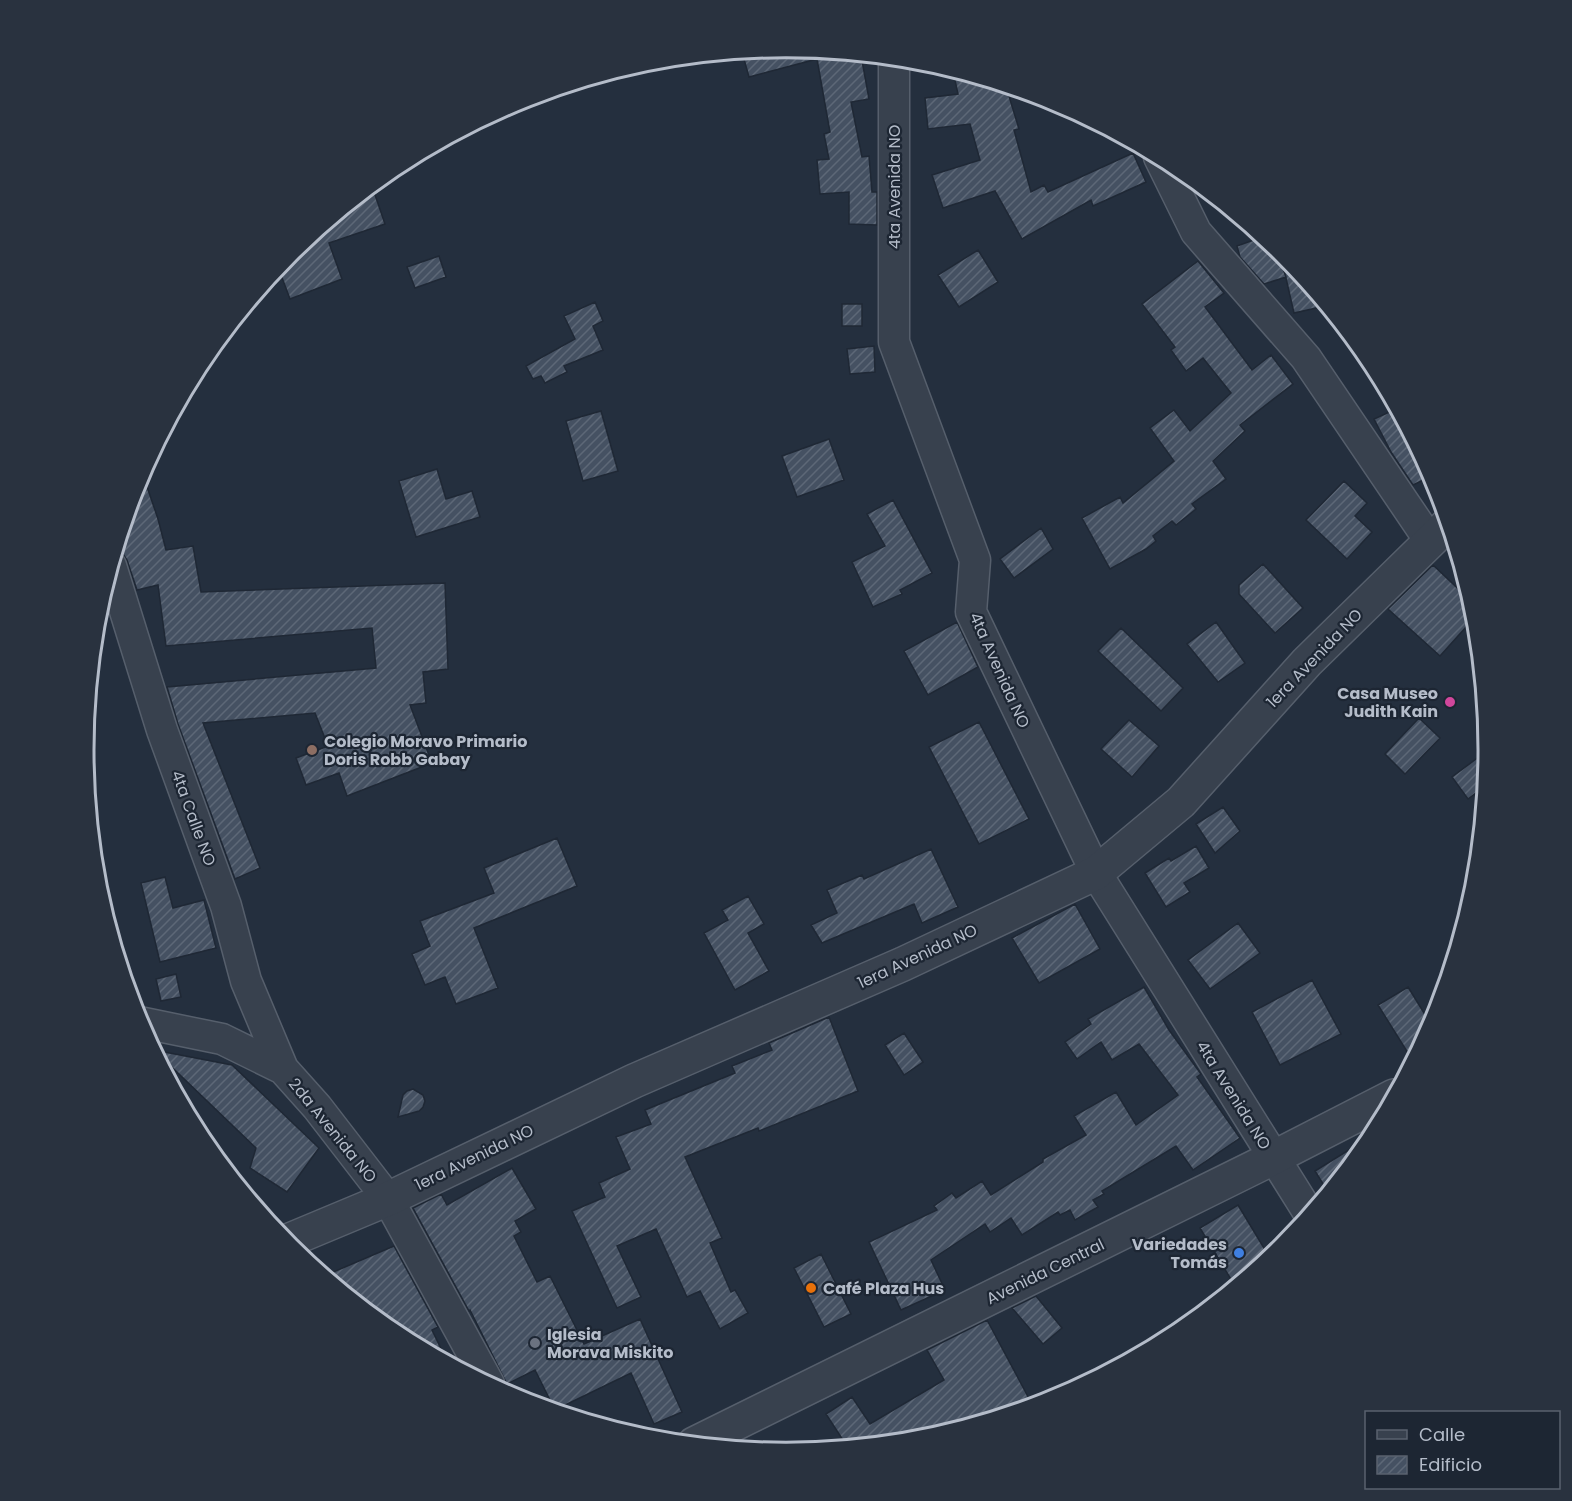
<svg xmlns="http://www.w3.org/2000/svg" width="1572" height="1501" font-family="Poppins,sans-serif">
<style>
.building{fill:url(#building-hatch);stroke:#1f2835;stroke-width:1.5}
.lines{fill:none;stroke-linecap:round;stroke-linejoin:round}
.minor-casing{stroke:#565f6c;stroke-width:33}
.tertiary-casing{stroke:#565f6c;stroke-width:36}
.minor{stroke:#38414e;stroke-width:30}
.tertiary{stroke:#38414e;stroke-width:33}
.hotel-dot{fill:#d1479c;stroke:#1d2633;stroke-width:2}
.education-dot{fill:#8d6e63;stroke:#1d2633;stroke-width:2}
.shop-dot{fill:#3f7fe0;stroke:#1d2633;stroke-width:2}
.food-dot{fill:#e8710a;stroke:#1d2633;stroke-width:2}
.worship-dot{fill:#6b7280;stroke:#1d2633;stroke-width:2}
.labels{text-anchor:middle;stroke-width:4.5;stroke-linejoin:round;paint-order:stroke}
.street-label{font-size:16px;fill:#b4bcc9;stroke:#1d2633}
.poi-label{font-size:16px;font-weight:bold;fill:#b4bcc9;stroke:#1d2633;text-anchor:start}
.rim{fill:none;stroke:#b4bcc9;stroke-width:3}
</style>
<defs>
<pattern id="building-hatch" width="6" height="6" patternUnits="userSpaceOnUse" patternTransform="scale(1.5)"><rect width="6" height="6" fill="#455162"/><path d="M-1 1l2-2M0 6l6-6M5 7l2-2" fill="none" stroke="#5d6877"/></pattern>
</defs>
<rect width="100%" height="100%" fill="#242f3e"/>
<!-- building -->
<path class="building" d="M 786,48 L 861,55 L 869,99 L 851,102 L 862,157 L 869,156 L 872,192 L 877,192 L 877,225 L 849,224 L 849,192 L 820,194 L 817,160 L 829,159 L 824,134 L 830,132 L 817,59 L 749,77 L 742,52 Z
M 953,71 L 1008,87 L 1008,93 L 1019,129 L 1014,130 L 1031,192 L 1044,185 L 1048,192 L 1133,153 L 1146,182 L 1093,206 L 1091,200 L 1022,239 L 995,191 L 943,208 L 932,175 L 980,160 L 970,124 L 928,129 L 925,98 L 958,94 Z
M 372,186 L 385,224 L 329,243 L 342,279 L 290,299 L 278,267 L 290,254 Z
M 1262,237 L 1275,247 L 1286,277 L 1264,284 L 1240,257 L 1237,246 Z
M 978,250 L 998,282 L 959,307 L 938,275 Z
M 1280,252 L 1283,254 L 1325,306 L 1294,313 Z
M 439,256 L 446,277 L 415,288 L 407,267 Z
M 1198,261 L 1224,293 L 1205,307 L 1252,370 L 1271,355 L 1293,384 L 1240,425 L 1245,431 L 1213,461 L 1226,479 L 1192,504 L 1196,509 L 1176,525 L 1172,521 L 1153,536 L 1156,541 L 1146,549 L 1110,569 L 1082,518 L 1120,497 L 1123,503 L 1174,461 L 1150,428 L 1174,410 L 1190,431 L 1231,393 L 1203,358 L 1186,371 L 1171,350 L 1175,347 L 1142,304 Z
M 595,302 L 603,321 L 593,326 L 603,350 L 564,366 L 567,372 L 545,383 L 541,376 L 533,379 L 526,366 L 575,339 L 564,316 Z
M 842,304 L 862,304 L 862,326 L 842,326 Z
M 874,346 L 875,372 L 850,374 L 847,349 Z
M 1396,409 L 1432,476 L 1413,485 L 1391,452 L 1374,419 Z
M 601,411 L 618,471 L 583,481 L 566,421 Z
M 829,439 L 844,480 L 797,497 L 782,456 Z
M 437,469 L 446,499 L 472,491 L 480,517 L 416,537 L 399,481 Z
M 142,472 L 158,519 L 166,550 L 193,546 L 201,592 L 445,583 L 448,669 L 423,672 L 426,703 L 410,705 L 432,763 L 347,796 L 339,773 L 306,785 L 296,758 L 328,746 L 315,713 L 203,723 L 260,868 L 235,879 L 178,724 L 167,687 L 376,668 L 372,628 L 166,646 L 158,585 L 137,590 L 127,560 L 123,554 L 116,550 L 137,481 Z
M 1344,481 L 1367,503 L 1355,516 L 1372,532 L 1347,559 L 1306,520 Z
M 893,500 L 932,573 L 900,590 L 902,594 L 873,607 L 852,562 L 885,546 L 867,514 Z
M 1041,528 L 1053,549 L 1014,578 L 1000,559 Z
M 1263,564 L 1303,608 L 1275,633 L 1239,594 L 1239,585 Z
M 1433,565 L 1472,602 L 1475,617 L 1440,656 L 1388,609 Z
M 957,622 L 978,667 L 928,695 L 904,651 Z
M 1216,622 L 1245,663 L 1218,682 L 1187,644 Z
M 1121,628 L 1183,688 L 1161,711 L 1098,651 Z
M 1419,718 L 1440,738 L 1405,774 L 1385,754 Z
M 1129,720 L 1159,746 L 1132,777 L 1101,749 Z
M 979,722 L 1029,819 L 979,844 L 929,747 Z
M 1488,750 L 1485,786 L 1468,799 L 1452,777 Z
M 1223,807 L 1240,831 L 1215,853 L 1196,824 Z
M 557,838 L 577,886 L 474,928 L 498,988 L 456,1004 L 445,977 L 425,985 L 412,954 L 430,946 L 420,921 L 494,893 L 484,868 Z
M 1196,846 L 1209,868 L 1184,883 L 1190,892 L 1166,907 L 1145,873 L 1169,858 L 1171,861 Z
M 931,849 L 958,907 L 922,923 L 914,904 L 822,943 L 811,925 L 837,913 L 827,890 L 862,875 L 864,879 Z
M 165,877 L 173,908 L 204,900 L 216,948 L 160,962 L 141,883 Z
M 748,896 L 764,924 L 748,933 L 769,971 L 735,990 L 704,933 L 728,920 L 722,910 Z
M 1075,904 L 1100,949 L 1039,983 L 1012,938 Z
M 1238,923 L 1260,953 L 1210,989 L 1188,960 Z
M 176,974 L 181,997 L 161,1001 L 156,979 Z
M 1312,980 L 1341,1034 L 1280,1065 L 1252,1012 Z
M 1144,987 L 1169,1030 L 1201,1074 L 1197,1077 L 1240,1138 L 1193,1170 L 1176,1146 L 1102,1191 L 1104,1194 L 1093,1200 L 1098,1207 L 1075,1220 L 1070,1210 L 1060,1215 L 1058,1212 L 1022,1235 L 1011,1218 L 990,1232 L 985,1224 L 931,1260 L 945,1290 L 901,1310 L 869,1242 L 937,1210 L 934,1206 L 952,1193 L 956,1198 L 982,1181 L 991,1195 L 1043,1162 L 1043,1159 L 1086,1135 L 1074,1116 L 1116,1092 L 1136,1125 L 1178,1095 L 1139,1044 L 1112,1060 L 1101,1042 L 1077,1059 L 1065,1042 L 1091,1024 L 1088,1019 Z
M 1408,987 L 1432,1026 L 1413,1061 L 1378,1005 Z
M 829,1017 L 858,1091 L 759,1131 L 758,1128 L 685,1157 L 722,1238 L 710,1243 L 731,1292 L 735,1290 L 748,1313 L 720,1329 L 700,1291 L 687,1297 L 656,1229 L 617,1246 L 641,1297 L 617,1308 L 572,1211 L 605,1197 L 599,1183 L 630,1169 L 616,1137 L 651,1124 L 645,1110 L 735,1073 L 732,1066 L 772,1050 L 769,1043 Z
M 904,1033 L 923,1062 L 904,1075 L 885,1045 Z
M 154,1050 L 232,1065 L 319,1148 L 287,1192 L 250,1168 L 256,1148 Z
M 413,1089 L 423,1095 L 425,1101 L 423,1107 L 419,1111 L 398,1117 L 403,1095 L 407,1091 Z
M 1368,1138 L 1370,1141 L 1328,1192 L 1315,1171 Z
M 512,1168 L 536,1209 L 515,1221 L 521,1232 L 514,1236 L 537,1282 L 550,1276 L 584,1344 L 640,1319 L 682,1412 L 654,1424 L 631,1373 L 555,1410 L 535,1370 L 507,1384 L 470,1310 L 469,1311 L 413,1208 L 441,1194 L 447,1205 Z
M 1238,1205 L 1270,1258 L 1235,1286 L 1200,1228 Z
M 394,1246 L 438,1327 L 432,1330 L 448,1363 L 395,1334 L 324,1276 Z
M 821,1254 L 851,1314 L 824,1327 L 794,1268 Z
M 1036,1296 L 1062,1328 L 1043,1344 L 1012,1308 Z
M 987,1320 L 1033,1406 L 923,1440 L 829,1449 L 843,1440 L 826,1414 L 852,1397 L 870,1424 L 944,1380 L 927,1350 Z"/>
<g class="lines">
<!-- minor casing -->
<g class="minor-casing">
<path id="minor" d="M 894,59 L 894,342 L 975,560 L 971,612 L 1096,873 L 1310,1215
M 1159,157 L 1196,232 L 1306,358 L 1430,541
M 111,566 L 162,730 L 226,906 L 246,981 L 283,1069
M 139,1022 L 222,1039 L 283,1069 L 317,1107 L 388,1199 L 489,1384"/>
</g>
<!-- tertiary casing -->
<g class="tertiary-casing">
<path id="tertiary" d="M 285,1242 L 388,1199 L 634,1081 L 903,964 L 1096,873 L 1181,802 L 1307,662 L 1448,524
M 694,1444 L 1273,1158 L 1394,1096"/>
</g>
<!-- minor -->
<use href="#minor" class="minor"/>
<!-- tertiary -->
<use href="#tertiary" class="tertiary"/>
</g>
<!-- markers -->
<circle class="hotel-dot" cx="1450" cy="702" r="6"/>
<circle class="education-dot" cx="312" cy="750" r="6"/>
<circle class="shop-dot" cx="1239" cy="1253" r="6"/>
<circle class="food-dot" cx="811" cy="1288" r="6"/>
<circle class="worship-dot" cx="535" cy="1343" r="6"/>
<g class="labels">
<!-- street labels -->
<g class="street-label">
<text transform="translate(894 187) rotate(-90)" y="6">4ta Avenida NO</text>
<text transform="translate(1314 658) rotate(-46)" y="6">1era Avenida NO</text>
<text transform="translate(1000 670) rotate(66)" y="6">4ta Avenida NO</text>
<text transform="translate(194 818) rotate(70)" y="6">4ta Calle NO</text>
<text transform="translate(917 956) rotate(-25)" y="6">1era Avenida NO</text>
<text transform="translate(1234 1095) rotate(58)" y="6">4ta Avenida NO</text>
<text transform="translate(333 1130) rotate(51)" y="6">2da Avenida NO</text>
<text transform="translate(474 1157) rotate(-26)" y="6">1era Avenida NO</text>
<text transform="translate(1045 1271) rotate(-26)" y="6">Avenida Central</text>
</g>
<!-- poi labels -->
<g class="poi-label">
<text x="1438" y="699" text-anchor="end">Casa Museo<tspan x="1438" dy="18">Judith Kain</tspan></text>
<text x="324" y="747">Colegio Moravo Primario<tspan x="324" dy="18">Doris Robb Gabay</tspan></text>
<text x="1227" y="1250" text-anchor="end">Variedades<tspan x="1227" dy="18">Tomás</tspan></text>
<text x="823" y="1294">Café Plaza Hus</text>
<text x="547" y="1340">Iglesia<tspan x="547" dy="18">Morava Miskito</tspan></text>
</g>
</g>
<!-- crop -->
<path d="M0 0H1572V1501H0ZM94 750a692 692 0 1 1 1384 0a692 692 0 1 1-1384 0Z" fill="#29323f" fill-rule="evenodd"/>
<path class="rim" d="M94 750a692 692 0 1 1 1384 0a692 692 0 1 1-1384 0Z"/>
<!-- legend -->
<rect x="1365" y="1411" width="195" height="78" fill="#1d2633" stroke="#59626f" stroke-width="1.5"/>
<rect x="1377" y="1430" width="30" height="9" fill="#38414e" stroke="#59626f" stroke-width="1.5"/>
<text x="1419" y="1441" font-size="18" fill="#b4bcc9">Calle</text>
<rect x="1377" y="1456" width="30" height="18" fill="url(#building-hatch)" stroke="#59626f" stroke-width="1.5"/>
<text x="1419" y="1471" font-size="18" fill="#b4bcc9">Edificio</text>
</svg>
